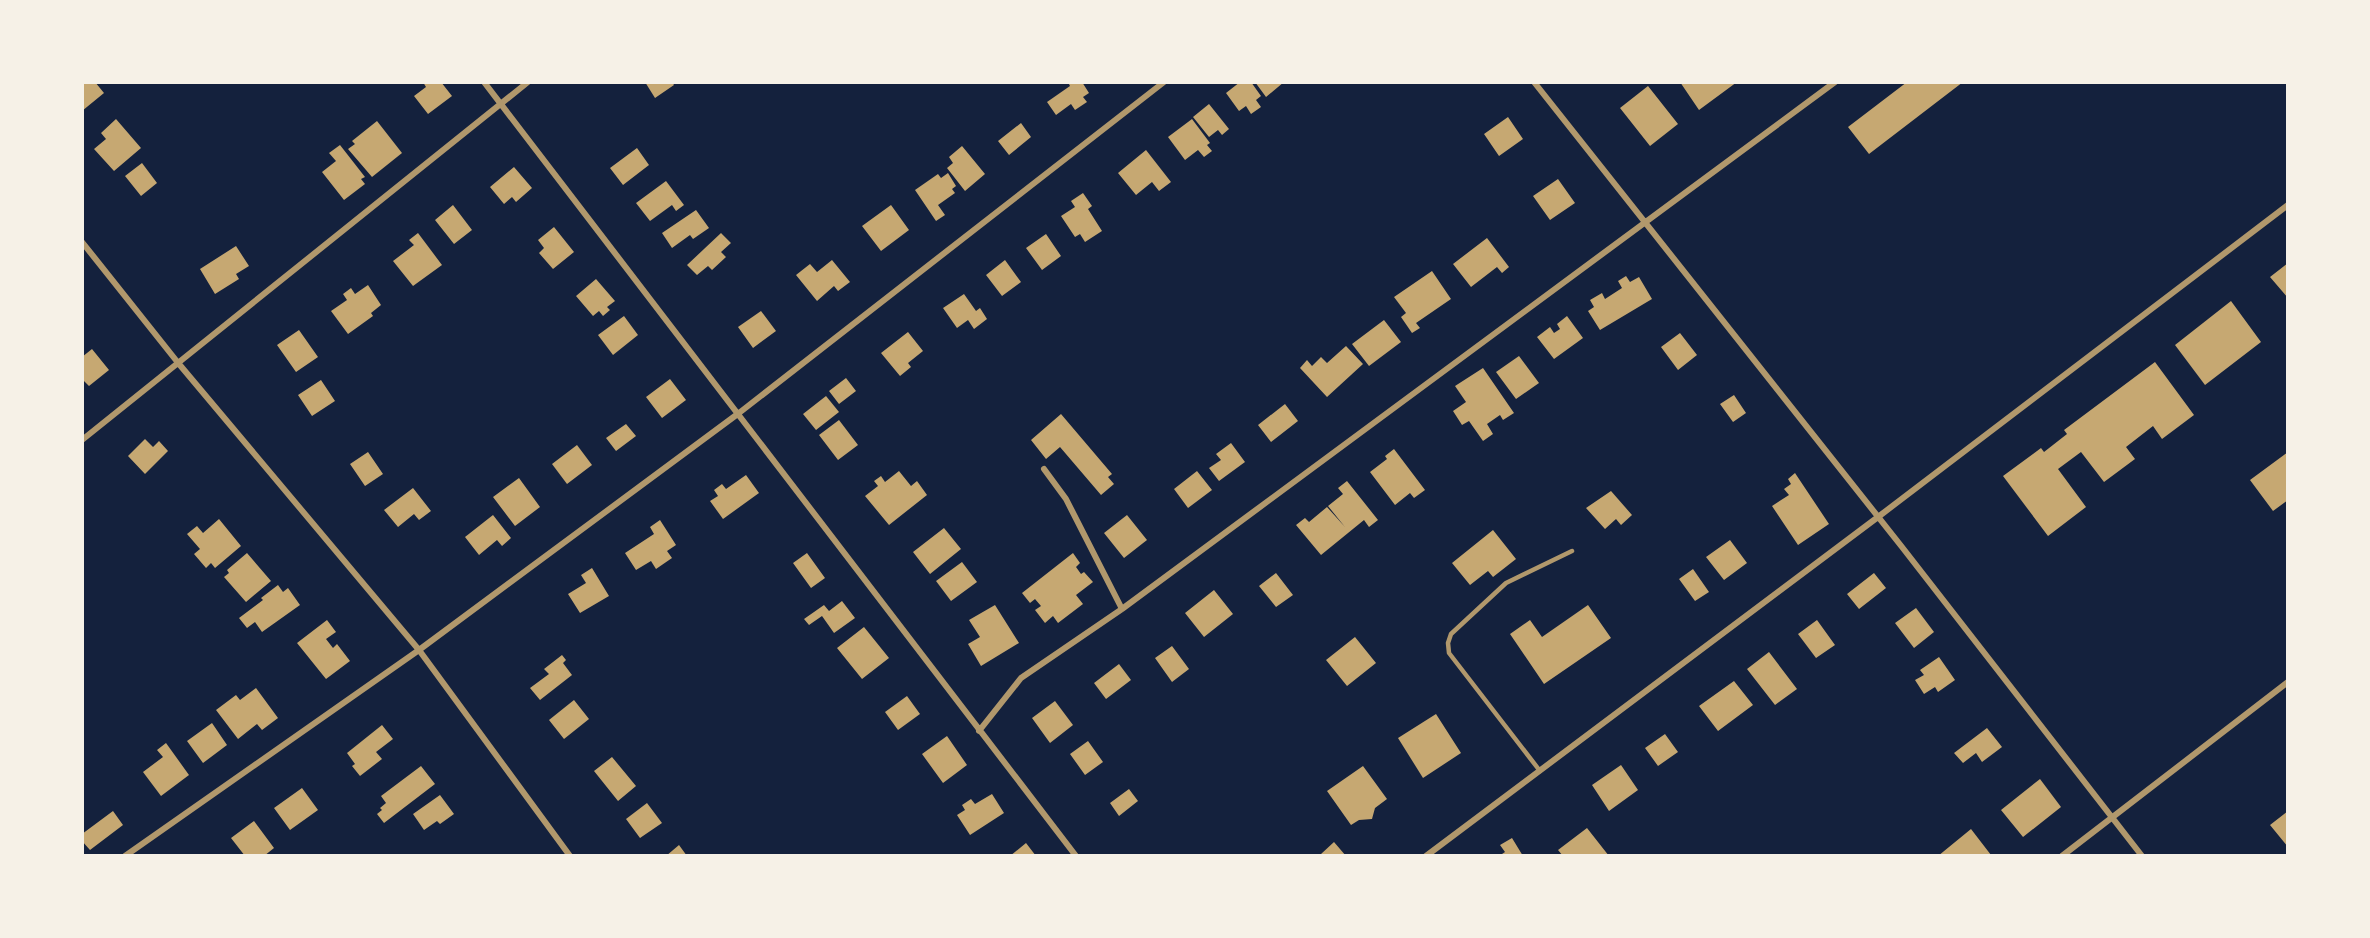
<svg xmlns="http://www.w3.org/2000/svg" width="2370" height="938" font-family="Mulish,sans-serif">
<style>
.building{fill:#c6a872}
.lines{fill:none;stroke-linecap:round;stroke-linejoin:round}
.service{stroke:#b1986c;stroke-width:4.5}
.minor{stroke:#b1986c;stroke-width:6}
</style>
<rect width="100%" height="100%" fill="#14213d"/>
<!-- building -->
<path class="building" d="M 82,82 L 95,82 L 104,93 L 82,111 Z
M 423,82 L 441,82 L 452,96 L 428,114 L 414,96 L 426,87 Z
M 645,82 L 672,82 L 674,85 L 655,98 Z
M 1068,82 L 1082,82 L 1089,93 L 1083,97 L 1087,102 L 1075,110 L 1071,104 L 1056,115 L 1047,102 L 1070,86 Z
M 1240,82 L 1251,82 L 1261,96 L 1256,100 L 1261,107 L 1251,114 L 1246,106 L 1239,111 L 1226,93 Z
M 1255,82 L 1284,82 L 1266,97 Z
M 1680,82 L 1737,82 L 1699,110 Z
M 1907,82 L 1963,82 L 1869,154 L 1848,127 Z
M 1648,86 L 1678,124 L 1650,146 L 1620,108 Z
M 1209,104 L 1229,129 L 1222,135 L 1218,130 L 1209,137 L 1193,117 Z
M 1508,117 L 1523,139 L 1499,156 L 1484,134 Z
M 116,119 L 141,148 L 114,171 L 94,149 L 106,139 L 101,133 Z
M 1192,119 L 1210,143 L 1207,145 L 1212,151 L 1204,157 L 1198,150 L 1185,160 L 1168,137 Z
M 377,121 L 402,153 L 372,177 L 348,149 L 355,144 L 352,141 Z
M 1021,123 L 1031,137 L 1009,155 L 998,141 Z
M 340,145 L 365,177 L 361,179 L 365,184 L 344,200 L 322,172 L 336,161 L 329,153 Z
M 962,146 L 985,174 L 965,191 L 947,168 L 953,163 L 949,157 Z
M 637,148 L 649,165 L 623,185 L 610,168 Z
M 1146,150 L 1171,182 L 1159,191 L 1152,182 L 1136,195 L 1118,173 Z
M 142,163 L 157,183 L 141,196 L 125,176 Z
M 514,167 L 532,188 L 516,202 L 512,197 L 504,204 L 490,187 Z
M 948,173 L 956,186 L 952,189 L 955,193 L 938,205 L 945,215 L 936,221 L 915,190 L 938,174 L 941,178 Z
M 1558,179 L 1575,203 L 1550,220 L 1533,196 Z
M 666,181 L 684,205 L 676,211 L 672,205 L 650,221 L 636,203 Z
M 1083,193 L 1092,206 L 1088,209 L 1102,231 L 1085,242 L 1080,234 L 1075,237 L 1061,216 L 1075,207 L 1071,201 Z
M 453,205 L 472,230 L 454,244 L 435,220 Z
M 891,205 L 909,230 L 881,251 L 862,226 Z
M 696,210 L 709,228 L 693,239 L 690,235 L 672,248 L 662,233 Z
M 554,227 L 574,252 L 553,269 L 539,253 L 544,248 L 538,240 Z
M 418,233 L 442,265 L 413,286 L 393,261 L 414,245 L 409,240 Z
M 721,233 L 731,243 L 721,252 L 726,257 L 712,270 L 708,266 L 697,275 L 687,265 Z
M 1046,234 L 1061,256 L 1042,270 L 1026,248 Z
M 1487,238 L 1509,267 L 1502,273 L 1497,267 L 1471,287 L 1453,264 Z
M 236,246 L 249,266 L 236,274 L 239,279 L 215,294 L 200,269 Z
M 832,260 L 850,282 L 838,291 L 834,286 L 817,301 L 796,275 L 810,264 L 817,272 Z
M 1005,260 L 1021,282 L 1002,296 L 986,275 Z
M 2288,263 L 2288,298 L 2270,277 Z
M 1432,271 L 1451,299 L 1416,323 L 1420,328 L 1412,333 L 1401,317 L 1406,313 L 1394,297 Z
M 1626,276 L 1630,282 L 1639,277 L 1652,299 L 1600,330 L 1588,311 L 1594,307 L 1590,300 L 1602,293 L 1605,299 L 1622,288 L 1618,281 Z
M 596,279 L 615,301 L 607,307 L 610,310 L 603,316 L 599,311 L 593,316 L 576,296 Z
M 368,285 L 381,305 L 371,313 L 373,316 L 348,334 L 331,311 L 347,300 L 343,294 L 351,288 L 355,294 Z
M 964,294 L 976,311 L 980,308 L 987,319 L 974,329 L 968,320 L 957,328 L 943,308 Z
M 2231,301 L 2261,342 L 2205,385 L 2175,345 Z
M 761,311 L 776,331 L 753,348 L 738,327 Z
M 624,316 L 638,335 L 613,355 L 598,335 Z
M 1567,316 L 1583,338 L 1554,359 L 1537,337 L 1550,327 L 1554,333 L 1560,329 L 1557,324 Z
M 1384,320 L 1401,342 L 1369,366 L 1352,344 Z
M 299,330 L 318,357 L 296,372 L 277,345 Z
M 908,332 L 923,351 L 908,363 L 911,367 L 900,376 L 881,353 Z
M 1680,333 L 1697,355 L 1678,370 L 1661,347 Z
M 1346,346 L 1363,364 L 1327,397 L 1300,368 L 1307,360 L 1312,366 L 1321,357 L 1327,363 Z
M 92,349 L 109,370 L 89,386 L 82,379 L 82,357 Z
M 1519,356 L 1539,383 L 1516,399 L 1496,372 Z
M 2155,362 L 2194,415 L 2162,439 L 2153,426 L 2126,447 L 2135,459 L 2104,482 L 2081,452 L 2058,469 L 2086,507 L 2048,536 L 2003,476 L 2041,448 L 2044,452 L 2067,434 L 2064,430 Z
M 1483,368 L 1514,413 L 1503,420 L 1500,415 L 1487,424 L 1493,434 L 1483,441 L 1469,421 L 1462,425 L 1453,411 L 1466,402 L 1455,386 Z
M 846,378 L 856,391 L 839,404 L 829,391 Z
M 670,379 L 686,400 L 662,418 L 646,397 Z
M 321,380 L 335,401 L 312,416 L 298,395 Z
M 1734,395 L 1746,413 L 1733,422 L 1720,404 Z
M 826,396 L 839,412 L 816,430 L 803,414 Z
M 1285,404 L 1298,421 L 1271,442 L 1258,425 Z
M 1061,414 L 1112,474 L 1108,477 L 1114,484 L 1101,495 L 1060,447 L 1046,459 L 1031,440 Z
M 839,420 L 858,445 L 838,460 L 819,435 Z
M 626,424 L 636,436 L 616,451 L 606,438 Z
M 145,439 L 153,447 L 159,441 L 168,451 L 145,474 L 128,456 Z
M 1231,443 L 1245,462 L 1219,481 L 1209,468 L 1221,460 L 1216,454 Z
M 577,445 L 592,465 L 567,484 L 552,464 Z
M 1394,449 L 1425,490 L 1414,498 L 1410,493 L 1395,505 L 1370,472 L 1387,459 L 1385,456 Z
M 368,452 L 383,474 L 365,486 L 350,464 Z
M 2288,452 L 2288,500 L 2273,511 L 2250,480 Z
M 899,471 L 911,486 L 917,481 L 927,495 L 889,525 L 865,496 L 878,486 L 874,481 L 881,476 L 885,482 Z
M 1197,471 L 1212,490 L 1188,508 L 1174,489 Z
M 1795,473 L 1829,524 L 1798,545 L 1772,506 L 1789,495 L 1784,489 L 1791,484 L 1788,479 Z
M 746,475 L 759,493 L 723,519 L 710,501 L 718,496 L 714,490 L 722,484 L 726,489 Z
M 519,478 L 540,507 L 515,526 L 493,497 Z
M 1347,481 L 1378,520 L 1369,527 L 1364,520 L 1321,555 L 1296,525 L 1305,518 L 1309,522 L 1327,507 L 1345,527 L 1328,506 L 1343,494 L 1338,488 Z
M 413,488 L 431,511 L 419,520 L 414,514 L 398,527 L 384,510 Z
M 1611,491 L 1632,515 L 1621,525 L 1616,519 L 1605,529 L 1586,508 Z
M 493,515 L 511,538 L 502,546 L 497,540 L 479,555 L 465,537 Z
M 1127,515 L 1147,540 L 1124,558 L 1104,533 Z
M 219,519 L 241,546 L 215,568 L 211,563 L 206,568 L 194,554 L 200,549 L 187,534 L 197,526 L 203,533 Z
M 660,520 L 676,545 L 667,551 L 672,558 L 656,569 L 651,561 L 636,570 L 625,553 L 654,534 L 650,527 Z
M 944,528 L 961,549 L 930,574 L 913,552 Z
M 1493,530 L 1516,559 L 1493,577 L 1488,571 L 1470,585 L 1452,563 Z
M 1730,540 L 1747,563 L 1724,580 L 1706,557 Z
M 247,553 L 271,581 L 246,602 L 224,577 L 229,573 L 227,570 Z
M 807,553 L 825,578 L 811,588 L 793,563 Z
M 1073,553 L 1080,563 L 1076,567 L 1081,574 L 1084,572 L 1093,582 L 1076,595 L 1083,604 L 1058,623 L 1053,616 L 1045,623 L 1035,610 L 1041,606 L 1035,599 L 1030,603 L 1022,593 Z
M 962,562 L 977,582 L 951,601 L 936,581 Z
M 592,568 L 609,596 L 580,613 L 568,594 L 586,583 L 581,575 Z
M 1693,569 L 1709,592 L 1695,601 L 1679,579 Z
M 1276,573 L 1293,595 L 1276,607 L 1259,586 Z
M 1874,573 L 1886,588 L 1859,609 L 1847,594 Z
M 278,585 L 283,592 L 288,588 L 300,605 L 262,632 L 255,622 L 247,628 L 239,618 L 263,600 L 261,598 Z
M 1214,590 L 1233,614 L 1204,637 L 1185,613 Z
M 842,601 L 855,618 L 834,633 L 822,616 L 809,625 L 804,619 L 824,605 L 829,611 Z
M 995,605 L 1019,643 L 981,666 L 968,644 L 980,637 L 969,620 Z
M 1588,605 L 1611,638 L 1544,684 L 1510,634 L 1530,620 L 1542,637 Z
M 1916,608 L 1934,632 L 1914,648 L 1895,623 Z
M 327,620 L 336,632 L 326,639 L 333,648 L 337,644 L 350,661 L 326,679 L 297,643 Z
M 1817,620 L 1835,645 L 1816,658 L 1798,634 Z
M 864,627 L 889,658 L 862,679 L 837,648 Z
M 1355,637 L 1376,663 L 1347,686 L 1326,660 Z
M 1172,646 L 1189,669 L 1172,682 L 1155,658 Z
M 1769,652 L 1797,689 L 1775,705 L 1747,669 Z
M 562,655 L 566,660 L 563,663 L 572,675 L 540,700 L 530,688 L 549,674 L 544,669 Z
M 1939,657 L 1955,680 L 1938,692 L 1935,687 L 1924,694 L 1915,680 L 1924,675 L 1920,670 Z
M 1119,664 L 1131,680 L 1106,699 L 1094,683 Z
M 1734,681 L 1753,705 L 1718,731 L 1699,706 Z
M 256,688 L 278,718 L 262,730 L 257,724 L 238,739 L 216,710 L 236,695 L 240,700 Z
M 907,696 L 920,714 L 898,730 L 885,712 Z
M 574,700 L 589,719 L 564,739 L 549,720 Z
M 1055,701 L 1073,725 L 1050,743 L 1032,718 Z
M 1436,714 L 1461,753 L 1423,778 L 1398,738 Z
M 212,723 L 227,745 L 203,763 L 187,741 Z
M 382,725 L 393,739 L 376,752 L 382,759 L 360,776 L 352,766 L 355,764 L 347,753 Z
M 1987,728 L 2002,747 L 1982,762 L 1976,753 L 1963,763 L 1954,753 Z
M 1665,734 L 1678,752 L 1658,766 L 1645,748 Z
M 947,736 L 967,765 L 943,783 L 922,754 Z
M 1088,741 L 1103,762 L 1085,775 L 1070,754 Z
M 166,743 L 189,775 L 161,796 L 143,772 L 163,757 L 157,750 Z
M 612,757 L 636,786 L 618,801 L 594,771 Z
M 1621,765 L 1638,790 L 1609,811 L 1592,785 Z
M 421,766 L 435,784 L 384,823 L 377,814 L 382,810 L 380,808 L 386,803 L 381,796 Z
M 1363,766 L 1387,799 L 1375,808 L 1372,819 L 1359,820 L 1351,825 L 1327,791 Z
M 2040,779 L 2061,807 L 2023,837 L 2001,810 Z
M 302,788 L 318,810 L 290,830 L 274,808 Z
M 1129,789 L 1138,801 L 1119,816 L 1110,803 Z
M 992,794 L 1004,813 L 970,835 L 957,815 L 965,810 L 962,805 L 971,799 L 975,804 Z
M 440,795 L 454,814 L 440,824 L 437,821 L 424,830 L 413,814 Z
M 647,803 L 662,823 L 640,838 L 626,819 Z
M 113,811 L 123,825 L 90,850 L 82,841 L 82,834 Z
M 2288,811 L 2288,847 L 2270,825 Z
M 254,821 L 274,848 L 264,856 L 245,856 L 231,838 Z
M 1587,828 L 1609,856 L 1563,856 L 1558,850 Z
M 1971,829 L 1991,855 L 1938,856 Z
M 1512,838 L 1523,856 L 1499,856 L 1505,852 L 1500,845 Z
M 1334,842 L 1346,856 L 1322,856 L 1321,854 Z
M 1026,843 L 1036,856 L 1010,856 Z
M 679,845 L 687,856 L 666,856 Z"/>
<g class="lines">
<!-- service -->
<path class="service" d="M 1540,771 L 1449,653 L 1448,643 L 1451,634 L 1506,583 L 1572,551"/>
<!-- minor -->
<path class="minor" d="M 484,82 L 1076,856
M 1534,82 L 1902,547 L 2142,856
M 82,242 L 179,364 L 419,650 L 570,856
M 82,440 L 528,82
M 1044,469 L 1066,499 L 1122,609
M 979,731 L 1021,678 L 1122,609 L 1835,82
M 125,856 L 419,650 L 739,413 L 1164,82
M 1426,856 L 1878,517 L 2288,205
M 2062,856 L 2288,682"/>
</g>
<!-- border -->
<rect width="2370" height="938" fill="none" stroke="#f6f1e7" stroke-width="168"/>
</svg>
